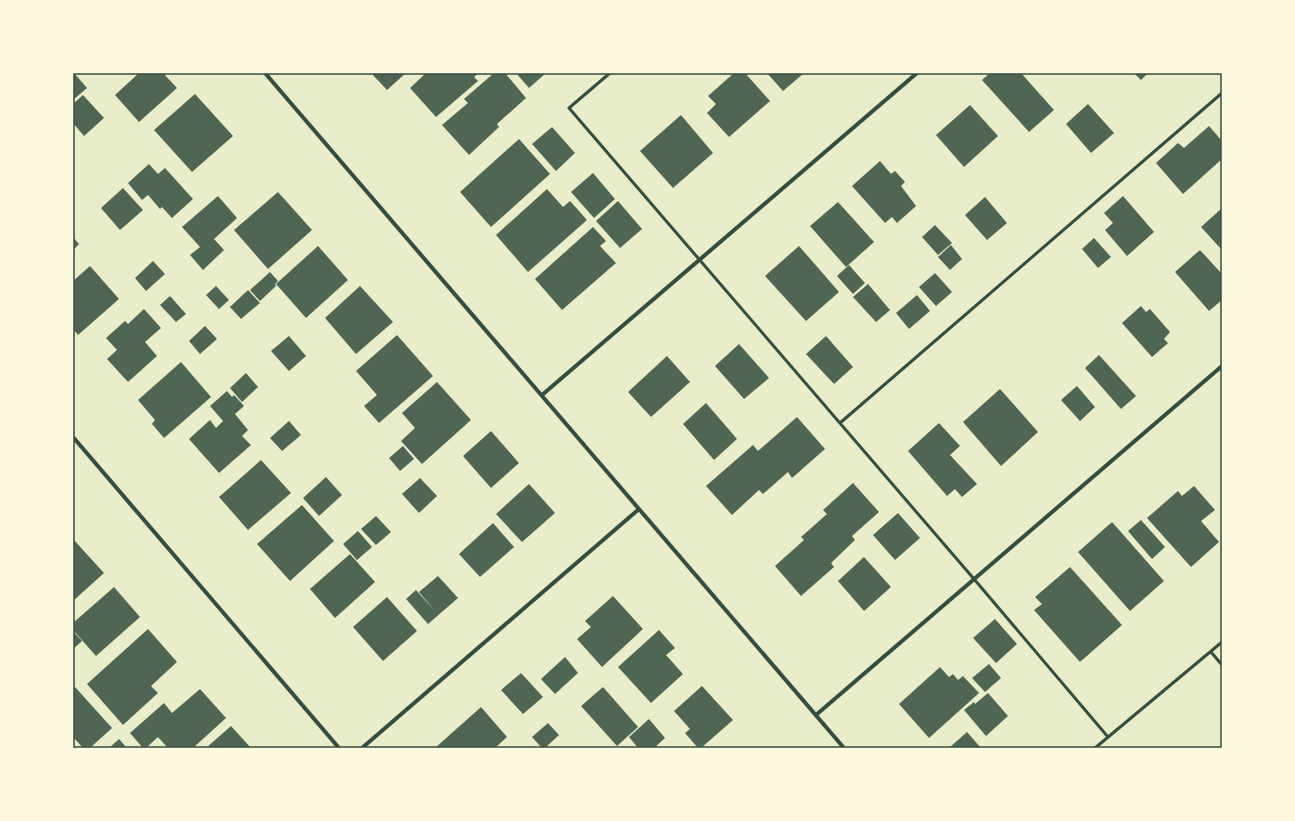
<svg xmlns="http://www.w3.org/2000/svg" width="1295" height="821" font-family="Commissioner,sans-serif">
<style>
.building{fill:#4f6655}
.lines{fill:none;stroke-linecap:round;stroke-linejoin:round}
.service{stroke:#344e41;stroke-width:3}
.minor{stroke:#344e41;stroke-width:4}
.neatline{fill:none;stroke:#344e41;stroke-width:1.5}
</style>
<rect width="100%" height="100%" fill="#e9edc9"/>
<!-- building -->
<path class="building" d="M 73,73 L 74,73 L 87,88 L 73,100 Z
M 139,73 L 163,73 L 177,88 L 139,122 L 115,95 Z
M 371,73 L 406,73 L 387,90 Z
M 426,73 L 479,73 L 474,77 L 478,81 L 436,117 L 410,88 Z
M 494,73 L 505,73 L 526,98 L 497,124 L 499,127 L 469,155 L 442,125 L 468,103 L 464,99 Z
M 516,73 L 546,73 L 529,88 Z
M 734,73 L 745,73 L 770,101 L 729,137 L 707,113 L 716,104 L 708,96 Z
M 767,73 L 804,73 L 783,91 Z
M 990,73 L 1021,73 L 1054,110 L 1029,132 L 982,80 Z
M 1134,73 L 1148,73 L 1141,80 Z
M 195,94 L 233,136 L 192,172 L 154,130 Z
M 83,95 L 104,118 L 84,136 L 73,123 L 73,104 Z
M 1088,104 L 1114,133 L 1091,153 L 1066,124 Z
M 970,105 L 998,136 L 964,167 L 936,135 Z
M 681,115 L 713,153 L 673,188 L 640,151 Z
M 1209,126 L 1222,141 L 1222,159 L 1183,194 L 1156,163 L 1178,143 L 1184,148 Z
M 552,127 L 575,153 L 556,171 L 532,144 Z
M 519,139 L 550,174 L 491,227 L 460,192 Z
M 880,161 L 891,174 L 895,171 L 905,182 L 901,186 L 916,206 L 897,223 L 892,217 L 885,223 L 852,186 Z
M 149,164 L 158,174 L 165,168 L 193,199 L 172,218 L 162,207 L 160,209 L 148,195 L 142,200 L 128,183 Z
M 593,173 L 615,199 L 594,218 L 571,192 Z
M 123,188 L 143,210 L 120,230 L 101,208 Z
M 547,189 L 563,207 L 570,201 L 587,220 L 528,272 L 496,235 Z
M 278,192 L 312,230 L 268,269 L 234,230 Z
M 218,196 L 237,218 L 214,239 L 224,250 L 203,270 L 190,255 L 200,247 L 182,227 Z
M 1123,196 L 1154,232 L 1127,256 L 1105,230 L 1113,223 L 1104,213 Z
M 985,197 L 1007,223 L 987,240 L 965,215 Z
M 618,201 L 642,229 L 620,248 L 596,221 Z
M 838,202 L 874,242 L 846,267 L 810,226 Z
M 1222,208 L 1222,250 L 1201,227 Z
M 935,225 L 952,243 L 938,255 L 922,237 Z
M 593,227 L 606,241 L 600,246 L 616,263 L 562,310 L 535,279 Z
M 73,237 L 79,244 L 73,250 Z
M 1094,238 L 1111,257 L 1098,268 L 1082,249 Z
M 951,245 L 962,259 L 950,270 L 938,257 Z
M 318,246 L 348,280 L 306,318 L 276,284 Z
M 799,246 L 839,292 L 806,321 L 765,276 Z
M 1200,250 L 1222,274 L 1222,300 L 1209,311 L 1175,272 Z
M 153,261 L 165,274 L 146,291 L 135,278 Z
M 849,265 L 865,283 L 853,294 L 837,276 Z
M 90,266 L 119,299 L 78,335 L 73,329 L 73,281 Z
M 270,272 L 278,281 L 275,284 L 276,286 L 260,301 L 250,290 Z
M 935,273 L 952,292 L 936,306 L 919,287 Z
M 868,284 L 890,310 L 876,322 L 853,297 Z
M 216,286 L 229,300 L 219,309 L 206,295 Z
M 360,286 L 393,322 L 356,354 L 325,318 Z
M 248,290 L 260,303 L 241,319 L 230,307 Z
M 917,295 L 930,311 L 909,329 L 896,313 Z
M 170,296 L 186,314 L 176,322 L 160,305 Z
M 1141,306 L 1146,312 L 1150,309 L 1170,332 L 1164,339 L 1168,343 L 1152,357 L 1122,323 Z
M 144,309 L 161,328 L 145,342 L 157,356 L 128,382 L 107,359 L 117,350 L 106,338 L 125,321 L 128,324 Z
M 205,326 L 217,339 L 200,354 L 189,341 Z
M 397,335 L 433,376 L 379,423 L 364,406 L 377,395 L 356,371 Z
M 289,336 L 306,356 L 289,371 L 271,351 Z
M 826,336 L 853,367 L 834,384 L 806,354 Z
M 739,344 L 769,378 L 744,399 L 715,366 Z
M 1099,355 L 1136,396 L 1121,409 L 1085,368 Z
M 667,356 L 690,382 L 651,417 L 628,392 Z
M 181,362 L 211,397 L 164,438 L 152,424 L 155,420 L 138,400 Z
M 246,373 L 258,387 L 242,402 L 230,388 Z
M 437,382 L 471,420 L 422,464 L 401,441 L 415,428 L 402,413 Z
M 1077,386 L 1095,407 L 1080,421 L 1061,400 Z
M 1000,389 L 1038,432 L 1001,466 L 963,422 Z
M 227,391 L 232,397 L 234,395 L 244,406 L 235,414 L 248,430 L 242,436 L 251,445 L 219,473 L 189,439 L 210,420 L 216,428 L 223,421 L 210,406 Z
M 706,403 L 737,439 L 714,460 L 683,424 Z
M 797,417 L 825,449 L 792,478 L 788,472 L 763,494 L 759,490 L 732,515 L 706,486 L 753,445 L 758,451 Z
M 289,421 L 301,435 L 282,451 L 270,438 Z
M 939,423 L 960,446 L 950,455 L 977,484 L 962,497 L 955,489 L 947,496 L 908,451 Z
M 491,431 L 519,463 L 491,488 L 463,456 Z
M 403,446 L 414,459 L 400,471 L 389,458 Z
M 261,460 L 291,493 L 248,530 L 219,497 Z
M 326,477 L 342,495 L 319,516 L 303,498 Z
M 420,478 L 437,496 L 419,513 L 402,494 Z
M 853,483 L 879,512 L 852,536 L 855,540 L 831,563 L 834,567 L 801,596 L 775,566 L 804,540 L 801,537 L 827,514 L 823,510 Z
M 529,484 L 555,513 L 522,542 L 496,514 Z
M 1194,486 L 1215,510 L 1201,521 L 1219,542 L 1191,567 L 1147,518 L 1178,491 L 1182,496 Z
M 302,505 L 334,541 L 290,581 L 257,544 Z
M 898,513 L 920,538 L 895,560 L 873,535 Z
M 376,516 L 391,532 L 376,545 L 361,529 Z
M 1141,520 L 1165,547 L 1152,559 L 1128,531 Z
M 1112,522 L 1164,581 L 1130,611 L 1078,552 Z
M 493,523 L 514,547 L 480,577 L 459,554 Z
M 358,531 L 372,547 L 357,560 L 343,544 Z
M 73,539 L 104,573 L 73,601 Z
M 350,554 L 375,582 L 335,618 L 310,589 Z
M 864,557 L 891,587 L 864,611 L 838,581 Z
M 1070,567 L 1122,625 L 1080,662 L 1034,610 L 1042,604 L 1035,597 Z
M 438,576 L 458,598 L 428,624 L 406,599 L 416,590 L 435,611 L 419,592 Z
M 114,587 L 140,617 L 96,656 L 73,630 L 73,623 Z
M 613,596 L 643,629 L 602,667 L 577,639 L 591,627 L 585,621 Z
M 387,597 L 417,631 L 383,661 L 353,627 Z
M 995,619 L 1017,644 L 996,663 L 973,638 Z
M 148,629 L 177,662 L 151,686 L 158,693 L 123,725 L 87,684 Z
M 659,630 L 675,648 L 666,655 L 683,674 L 651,703 L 618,667 Z
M 73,631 L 82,641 L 73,649 Z
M 565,657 L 578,673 L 555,694 L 541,679 Z
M 989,664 L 1001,678 L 985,692 L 972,678 Z
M 940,667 L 949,677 L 953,674 L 958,680 L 963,676 L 979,693 L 929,738 L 899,704 Z
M 521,673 L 543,697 L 523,714 L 501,690 Z
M 702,686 L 733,720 L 701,748 L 698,748 L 685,733 L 690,729 L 674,711 Z
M 75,687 L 112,728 L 90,748 L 83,748 L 73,737 L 73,689 Z
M 603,687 L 638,727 L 617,746 L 581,706 Z
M 200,689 L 226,718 L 193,748 L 168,748 L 158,737 L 146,748 L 143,748 L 130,733 L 164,703 L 172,713 Z
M 988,693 L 1008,716 L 986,736 L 964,710 L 974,702 L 975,704 Z
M 481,707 L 507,737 L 495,748 L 435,748 Z
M 649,719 L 665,738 L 654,748 L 638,748 L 629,737 Z
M 548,723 L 559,735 L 545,748 L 542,748 L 532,737 Z
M 231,726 L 251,748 L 206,748 Z
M 967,732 L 981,748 L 949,748 Z
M 119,739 L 127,748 L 109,748 Z"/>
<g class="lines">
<!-- service -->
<path class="service" d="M 610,73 L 569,108 L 974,579 L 1108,737
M 840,423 L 1222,93
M 1211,652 L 1222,665
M 1095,748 L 1222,642"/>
<!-- minor -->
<path class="minor" d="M 265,73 L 844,748
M 542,395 L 917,73
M 73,437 L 339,748
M 816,715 L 1222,366
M 362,748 L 639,509"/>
</g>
<!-- border -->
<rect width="1295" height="821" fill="none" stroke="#fefae0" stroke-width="148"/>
<rect x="74" y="74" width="1147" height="673" class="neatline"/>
</svg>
